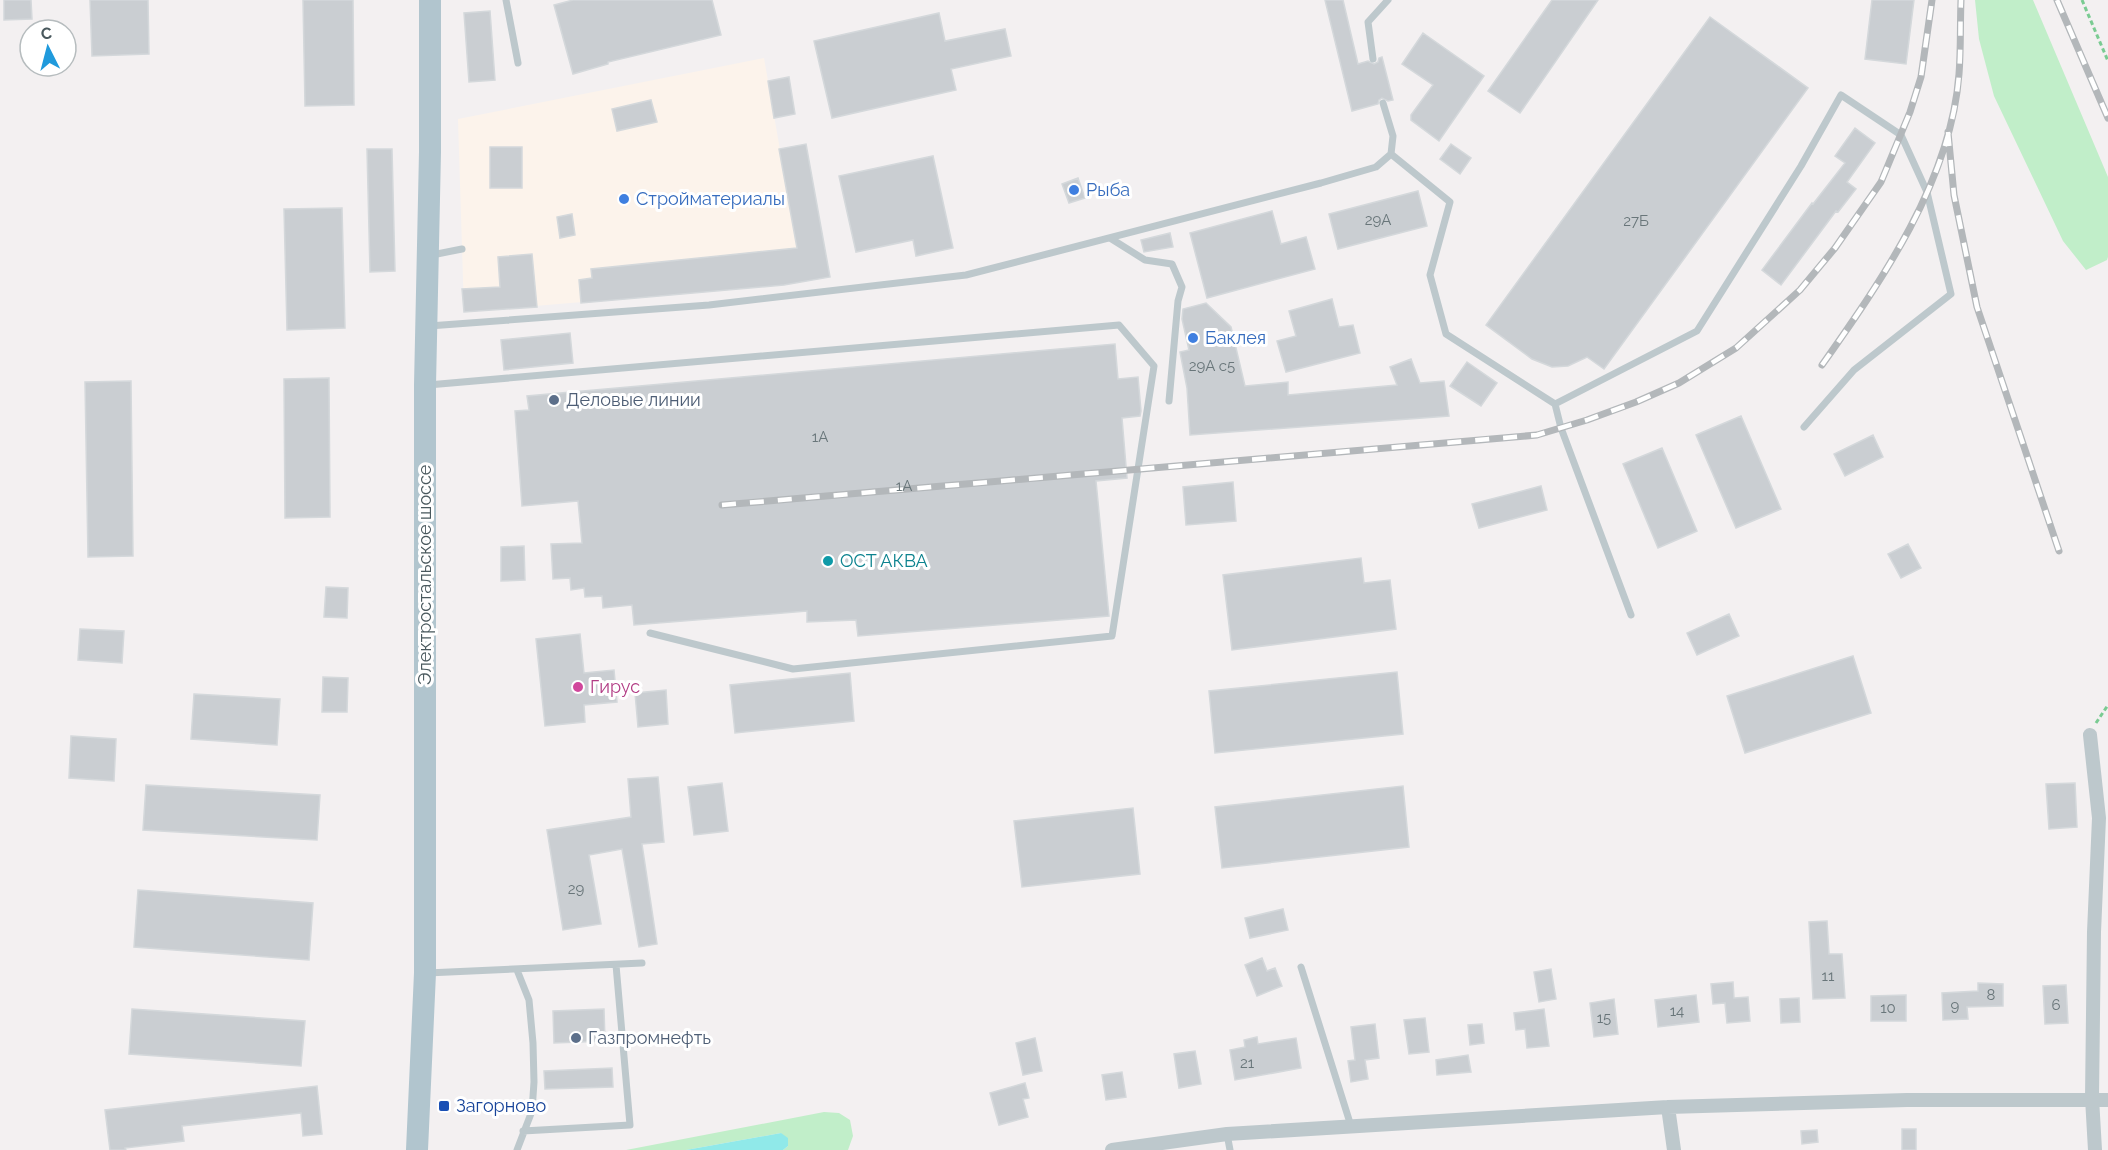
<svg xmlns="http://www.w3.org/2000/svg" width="2108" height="1150" font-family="Raleway,sans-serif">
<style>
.commercial{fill:#fcf3eb}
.green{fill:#c1eec9}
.water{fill:#90e9e9}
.building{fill:#caced2;stroke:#d4d8db;stroke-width:1.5}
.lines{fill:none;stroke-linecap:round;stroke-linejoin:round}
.path{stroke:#7acb92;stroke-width:3;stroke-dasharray:4.5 3;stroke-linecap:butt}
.lane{stroke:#bdc8cc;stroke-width:7}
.street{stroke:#bdc8cc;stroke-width:14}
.primary{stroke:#b1c5ce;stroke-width:22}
.rail-casing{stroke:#b3b7ba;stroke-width:7}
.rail{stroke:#fff;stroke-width:4.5;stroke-dasharray:14;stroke-linecap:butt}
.shop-dot{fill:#3f7fe0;stroke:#fff;stroke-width:2}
.service-dot{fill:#5c6f8a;stroke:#fff;stroke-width:2}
.culture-dot{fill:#0f9aa8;stroke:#fff;stroke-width:2}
.hotel-dot{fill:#d1479c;stroke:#fff;stroke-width:2}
.transit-dot{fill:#1a4fb4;stroke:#fff;stroke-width:2}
.labels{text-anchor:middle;stroke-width:6;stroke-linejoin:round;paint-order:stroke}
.number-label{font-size:15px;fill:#69767a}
.shop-label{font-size:18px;fill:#366cbe;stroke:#fff;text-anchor:start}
.service-label{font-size:18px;fill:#4e5e75;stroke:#fff;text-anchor:start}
.culture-label{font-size:18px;fill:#0d838f;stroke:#fff;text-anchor:start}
.street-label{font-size:18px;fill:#49585d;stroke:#fff}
.hotel-label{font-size:18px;fill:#b23c85;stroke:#fff;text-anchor:start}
.transit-label{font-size:18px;fill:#164399;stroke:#fff;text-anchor:start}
</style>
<rect width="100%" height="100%" fill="#f3f0f1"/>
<!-- commercial -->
<path class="commercial" d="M 764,58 L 803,282 L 785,285 L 464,312 L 458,119 Z"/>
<!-- green -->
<path class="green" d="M 1975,0 L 2033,0 L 2108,177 L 2108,257 L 2107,260 L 2086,270 L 2063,241 L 1994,96 L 1979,39 Z
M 824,1112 L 839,1113 L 850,1120 L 853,1136 L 848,1150 L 783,1150 L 788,1146 L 781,1133 L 686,1150 L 626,1150 Z"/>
<!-- water -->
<path class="water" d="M 781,1133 L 788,1138 L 788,1146 L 783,1150 L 686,1150 Z"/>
<!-- building -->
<path class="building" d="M 4,0 L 31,0 L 32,19 L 4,20 Z
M 90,0 L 148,0 L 149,54 L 92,56 Z
M 303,0 L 353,0 L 354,105 L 305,106 Z
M 573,0 L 712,0 L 721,35 L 608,62 L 608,64 L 573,74 L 554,5 Z
M 1325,0 L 1343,0 L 1358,64 L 1368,61 L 1374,64 L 1378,62 L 1379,58 L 1382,57 L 1393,100 L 1388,101 L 1382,98 L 1379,100 L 1378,104 L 1352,111 Z
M 1552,0 L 1598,0 L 1520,113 L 1488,91 Z
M 1872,0 L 1914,0 L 1906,64 L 1865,59 Z
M 490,11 L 495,80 L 469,82 L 464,13 Z
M 939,13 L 945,41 L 1005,29 L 1011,56 L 951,69 L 956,90 L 832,118 L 814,41 Z
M 1710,17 L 1808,88 L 1604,369 L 1587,357 L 1568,366 L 1552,367 L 1532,359 L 1486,325 Z
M 1423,33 L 1484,76 L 1439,141 L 1411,120 L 1411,115 L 1433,85 L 1402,64 Z
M 789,77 L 795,114 L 774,118 L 768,81 Z
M 651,100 L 657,122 L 617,131 L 612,109 Z
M 1855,128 L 1875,143 L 1847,182 L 1856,189 L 1838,212 L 1836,211 L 1781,285 L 1762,270 L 1812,203 L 1813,204 L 1845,163 L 1835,156 Z
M 806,144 L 830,277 L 784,285 L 581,303 L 579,280 L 592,278 L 591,269 L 797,248 L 779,149 Z
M 1451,144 L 1471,158 L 1460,174 L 1440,159 Z
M 490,147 L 522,147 L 522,188 L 490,188 Z
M 367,149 L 392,149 L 395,271 L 370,272 Z
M 933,156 L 953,248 L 916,256 L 913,240 L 856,252 L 839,176 Z
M 1078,178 L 1085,198 L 1069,203 L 1062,184 Z
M 1418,191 L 1427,226 L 1338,249 L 1329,214 Z
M 342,208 L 345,328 L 287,330 L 284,209 Z
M 1272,211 L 1281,244 L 1306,237 L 1315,269 L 1207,298 L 1190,233 Z
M 572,214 L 575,235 L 560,238 L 557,217 Z
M 1170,233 L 1173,247 L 1144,252 L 1141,240 Z
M 532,254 L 537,307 L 464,312 L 462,289 L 500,287 L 498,257 Z
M 1332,299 L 1339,327 L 1353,325 L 1360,353 L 1286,372 L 1277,341 L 1296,336 L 1289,311 Z
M 1206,303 L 1231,327 L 1245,386 L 1288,382 L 1288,395 L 1397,385 L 1390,367 L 1411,359 L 1420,383 L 1444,381 L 1449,416 L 1190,435 L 1187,388 L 1180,352 L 1189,350 L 1182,319 L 1183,309 Z
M 570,333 L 573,363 L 504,370 L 501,340 Z
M 1115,344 L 1118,379 L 1138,377 L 1141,411 L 1140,416 L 1122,418 L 1127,478 L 1096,481 L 1109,616 L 858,636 L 856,620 L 807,622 L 807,611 L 634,625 L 632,605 L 603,608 L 602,596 L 585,597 L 584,588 L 571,590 L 570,578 L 553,579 L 551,544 L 582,543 L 578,501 L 522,506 L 515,411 L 529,410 L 527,396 Z
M 1467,362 L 1497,383 L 1481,406 L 1450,386 Z
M 329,378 L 330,517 L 285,518 L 284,379 Z
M 131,381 L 133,556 L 88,557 L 85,382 Z
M 1741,416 L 1781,509 L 1736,528 L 1696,435 Z
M 1873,435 L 1883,457 L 1845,476 L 1834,454 Z
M 1662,448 L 1697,531 L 1658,548 L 1623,464 Z
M 1233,482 L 1236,521 L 1186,525 L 1183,487 Z
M 1541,486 L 1547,510 L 1479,528 L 1472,504 Z
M 1908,544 L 1921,568 L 1901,578 L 1888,554 Z
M 524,546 L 525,580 L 501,581 L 501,547 Z
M 1361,558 L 1364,583 L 1390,580 L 1396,629 L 1232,650 L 1223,575 Z
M 326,587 L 348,588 L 347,618 L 324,617 Z
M 1729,614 L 1739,636 L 1697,655 L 1687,633 Z
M 80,629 L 124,631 L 122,663 L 78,660 Z
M 580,634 L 584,673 L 614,670 L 617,702 L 584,705 L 585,722 L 545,726 L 536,639 Z
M 1853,656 L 1871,713 L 1745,753 L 1727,696 Z
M 1397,672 L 1403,734 L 1215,753 L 1209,691 Z
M 850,673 L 854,721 L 735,733 L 730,685 Z
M 323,677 L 348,678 L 347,712 L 322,712 Z
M 666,690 L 668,724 L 638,727 L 635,693 Z
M 194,694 L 280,699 L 277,745 L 191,739 Z
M 71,736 L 116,739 L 114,781 L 69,778 Z
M 658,777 L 664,842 L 642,844 L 657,944 L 639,947 L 622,849 L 589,855 L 601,924 L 563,930 L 547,830 L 631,817 L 628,779 Z
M 722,783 L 728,831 L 694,835 L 688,787 Z
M 2075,783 L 2077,827 L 2049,829 L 2046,784 Z
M 146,785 L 320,795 L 317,840 L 143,830 Z
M 1403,786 L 1409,847 L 1222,868 L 1215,807 Z
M 1133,808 L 1140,874 L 1022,887 L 1014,821 Z
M 138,890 L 313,903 L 309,960 L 134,947 Z
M 1283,909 L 1288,930 L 1250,938 L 1245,918 Z
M 1827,921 L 1829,954 L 1842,954 L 1845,998 L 1813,999 L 1809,922 Z
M 1262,958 L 1267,971 L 1275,968 L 1282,986 L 1257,996 L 1245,965 Z
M 1551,969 L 1556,999 L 1539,1002 L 1534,972 Z
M 1733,982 L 1734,998 L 1748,997 L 1750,1021 L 1727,1023 L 1725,1003 L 1713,1004 L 1711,984 Z
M 1978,983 L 2003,984 L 2003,1006 L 1967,1007 L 1968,1019 L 1943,1020 L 1942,993 L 1978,991 Z
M 2066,985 L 2068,1023 L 2045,1024 L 2043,986 Z
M 1696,995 L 1699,1022 L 1658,1027 L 1655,1000 Z
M 1906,995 L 1906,1021 L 1871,1021 L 1871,996 Z
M 1799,998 L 1800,1022 L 1781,1023 L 1780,999 Z
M 1614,999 L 1618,1034 L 1594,1037 L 1590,1003 Z
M 132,1009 L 305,1021 L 301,1066 L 129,1054 Z
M 604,1009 L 605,1041 L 554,1043 L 553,1011 Z
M 1544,1009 L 1549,1046 L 1527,1048 L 1525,1029 L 1516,1030 L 1514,1013 Z
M 1425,1018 L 1429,1052 L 1409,1054 L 1404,1020 Z
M 1375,1024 L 1379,1058 L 1365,1060 L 1368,1079 L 1351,1082 L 1348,1061 L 1355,1060 L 1351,1027 Z
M 1482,1024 L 1484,1043 L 1470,1045 L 1468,1025 Z
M 1257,1037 L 1258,1044 L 1296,1038 L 1301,1068 L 1235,1080 L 1230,1050 L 1245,1047 L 1244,1040 Z
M 1035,1038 L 1042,1071 L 1023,1075 L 1016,1043 Z
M 1195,1051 L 1201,1084 L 1179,1088 L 1174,1054 Z
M 1468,1055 L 1471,1072 L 1437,1075 L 1436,1060 Z
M 612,1068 L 613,1087 L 545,1089 L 544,1071 Z
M 1122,1072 L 1126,1097 L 1106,1100 L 1102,1075 Z
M 1025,1083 L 1029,1098 L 1023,1099 L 1028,1117 L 999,1125 L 990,1093 Z
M 317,1086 L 322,1134 L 303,1136 L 301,1113 L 182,1126 L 184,1141 L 125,1148 L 126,1150 L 110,1150 L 105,1110 Z
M 1902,1129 L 1916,1129 L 1916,1150 L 1902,1150 Z
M 1817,1130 L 1818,1142 L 1802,1144 L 1801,1131 Z"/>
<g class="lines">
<!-- path -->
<path class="path" d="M 2082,0 L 2108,61
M 2096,723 L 2108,705"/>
<!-- lane -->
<path class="lane" d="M 506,0 L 518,63
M 1373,59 L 1368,22 L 1388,0
M 1391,154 L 1450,202 L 1430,275 L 1446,334 L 1555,404 L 1697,331 L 1801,166 L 1841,95 L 1901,135 L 1927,192 L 1951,294 L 1854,370 L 1804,427
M 1110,238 L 1145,260 L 1172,264 L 1182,287 L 1178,301 L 1169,401
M 432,255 L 462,249
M 429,326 L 709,305 L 966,275 L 1321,183 L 1376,167 L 1391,154 L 1393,136 L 1383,103
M 428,385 L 1119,325 L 1154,366 L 1112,636 L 793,669 L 650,633
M 1555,404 L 1561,428 L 1631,615
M 1301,967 L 1351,1126
M 517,970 L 529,1000 L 533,1043 L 534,1082 L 532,1111 L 517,1150
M 427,973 L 642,963
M 523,1131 L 630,1125 L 616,965
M 1227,1134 L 1230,1150"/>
<!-- street -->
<path class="street" d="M 2090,735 L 2099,818 L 2094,932 L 2092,1098 L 2095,1150
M 1668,1107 L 1674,1150
M 1112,1150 L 1227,1134 L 1668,1107 L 1907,1100 L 2108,1100"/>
<!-- primary -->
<path class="primary" d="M 417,1150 L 425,973 L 425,385 L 430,152 L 430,0"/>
<!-- rail casing -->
<g class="rail-casing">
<path id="rail" d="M 2057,0 L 2108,118
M 1948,132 L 1954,195 L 1977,307 L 2059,551
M 1822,365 C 1882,280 1951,181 1959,74 C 1961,49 1960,24 1961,0
M 722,505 L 1537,435 L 1587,420 L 1636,402 L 1679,383 L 1736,348 L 1800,290 L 1835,248 L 1881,182 L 1910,112 L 1921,77 L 1932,0"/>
</g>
<!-- rail -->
<use href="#rail" class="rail"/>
</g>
<!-- markers -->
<g class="shop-dot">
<circle cx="1074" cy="190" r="6"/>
<circle cx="624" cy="199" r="6"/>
<circle cx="1193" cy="338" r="6"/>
</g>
<g class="service-dot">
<circle cx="554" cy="400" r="6"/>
<circle cx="576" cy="1038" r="6"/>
</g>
<circle class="culture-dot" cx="828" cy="561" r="6"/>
<circle class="hotel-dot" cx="578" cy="687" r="6"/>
<rect class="transit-dot" x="438" y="1100" width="12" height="12" rx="3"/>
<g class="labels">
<!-- number labels -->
<g class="number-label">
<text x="1378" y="225">29А</text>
<text x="1636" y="226">27Б</text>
<text x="1212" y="371">29А с5</text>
<text x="820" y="442">1А</text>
<text x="904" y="491">1А</text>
<text x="576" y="894">29</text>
<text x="1828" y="981">11</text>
<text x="1991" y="1000">8</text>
<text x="2056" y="1010">6</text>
<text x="1955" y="1011">9</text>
<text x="1888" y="1013">10</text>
<text x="1677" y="1016">14</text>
<text x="1604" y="1023">15</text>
<text x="1247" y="1068">21</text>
</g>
<!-- shop labels -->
<g class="shop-label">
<text x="1086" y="196">Рыба</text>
<text x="636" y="205">Стройматериалы</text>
<text x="1205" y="344">Баклея</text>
</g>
<!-- service labels -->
<g class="service-label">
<text x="566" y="406">Деловые линии</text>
<text x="588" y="1044">Газпромнефть</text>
</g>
<!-- culture labels -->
<g class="culture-label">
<text x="840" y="567">ОСТ АКВА</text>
</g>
<!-- street labels -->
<g class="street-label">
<text transform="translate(425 575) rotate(-90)" y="6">Электростальское шоссе</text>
</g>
<!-- hotel labels -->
<g class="hotel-label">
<text x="590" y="693">Гирус</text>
</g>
<!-- transit labels -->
<g class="transit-label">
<text x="456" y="1112">Загорново</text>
</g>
</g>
<!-- north arrow -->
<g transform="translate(48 48) rotate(354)"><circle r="28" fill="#ffffff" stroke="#b6bcbe" stroke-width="1.5"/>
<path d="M0-4.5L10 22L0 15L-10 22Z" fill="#209adc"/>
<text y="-9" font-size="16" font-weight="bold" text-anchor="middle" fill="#49585d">С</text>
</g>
</svg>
